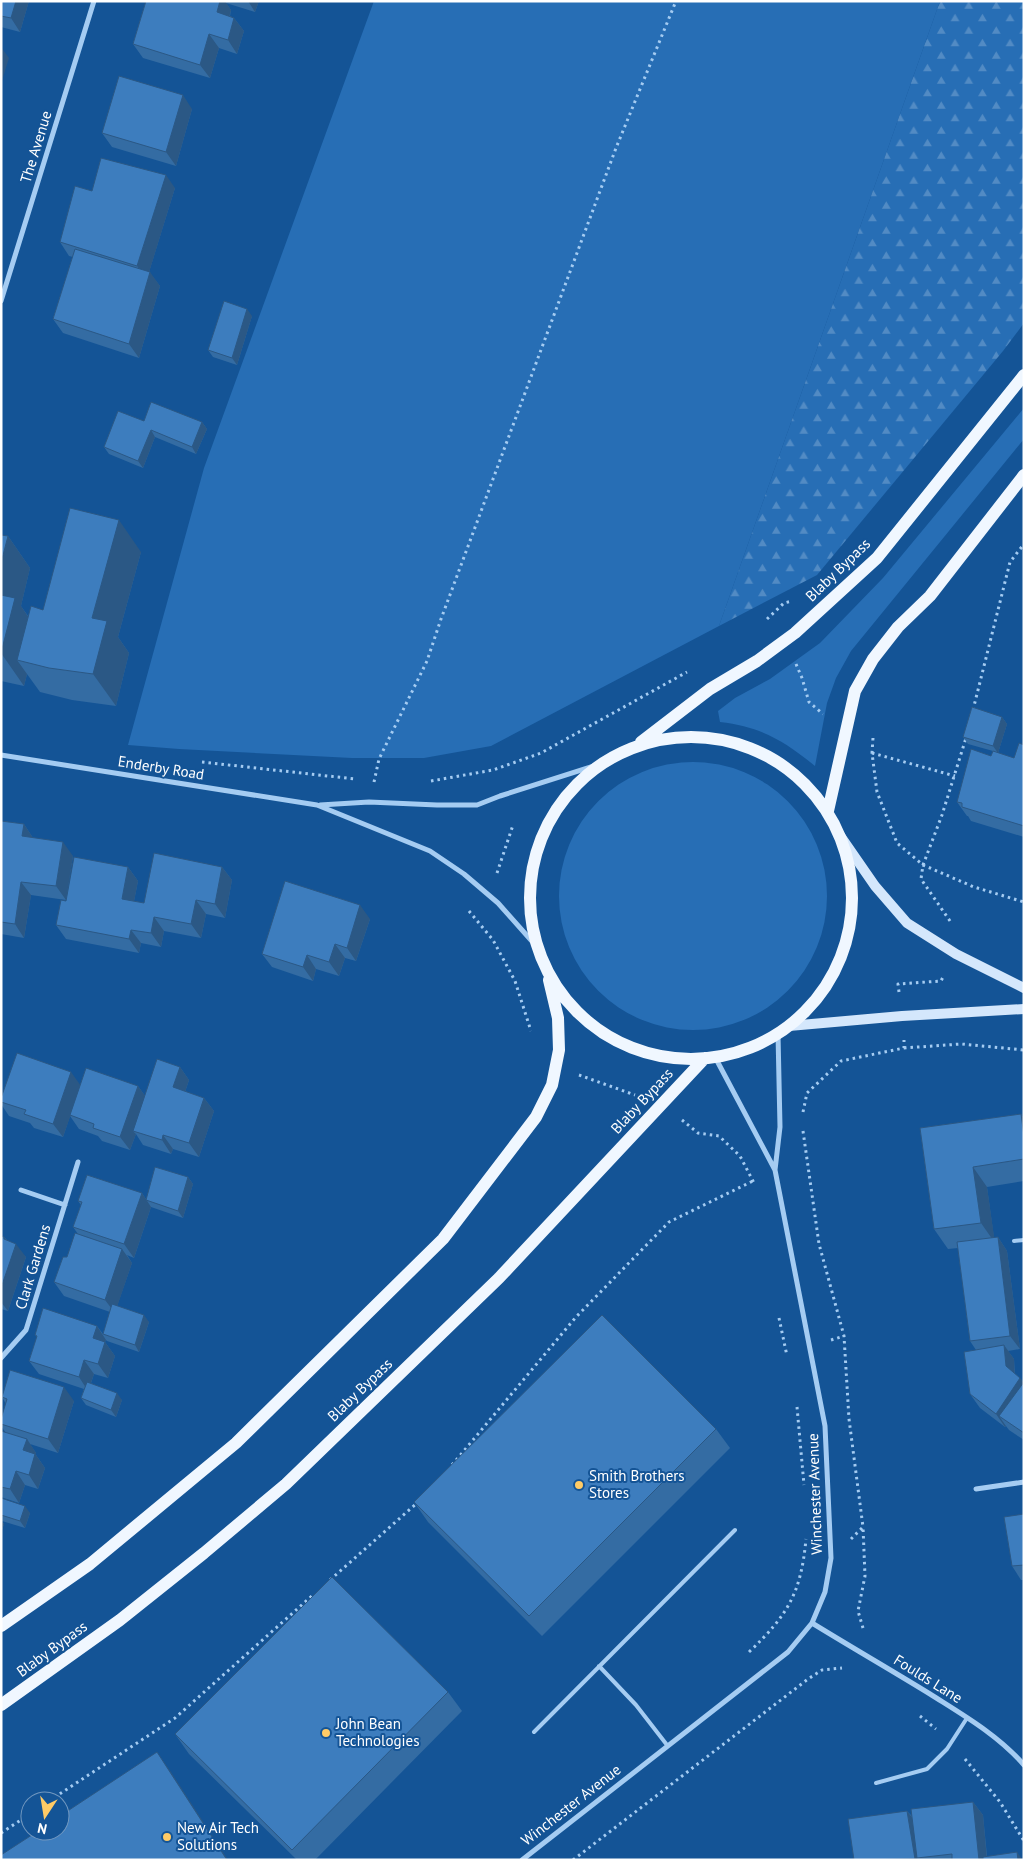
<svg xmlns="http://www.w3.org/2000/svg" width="1025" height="1861" font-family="'PT Sans',sans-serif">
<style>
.green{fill:#276eb5}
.forest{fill:url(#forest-firs)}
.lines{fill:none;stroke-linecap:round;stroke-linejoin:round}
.path{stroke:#a5ccf2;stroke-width:3;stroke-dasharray:2.5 4;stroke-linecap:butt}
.service{stroke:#a5ccf2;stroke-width:4}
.minor{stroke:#a5ccf2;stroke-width:5}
.secondary{stroke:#d4e7fc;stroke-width:10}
.primary{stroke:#f0f7ff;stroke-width:12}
.wall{fill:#346ca3}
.shaded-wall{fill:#2b5885}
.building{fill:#3d7dbe;stroke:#2b5885}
.poi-dot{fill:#ffcb66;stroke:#145496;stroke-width:2}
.labels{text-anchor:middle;stroke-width:4;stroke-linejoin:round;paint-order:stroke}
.street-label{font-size:15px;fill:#fff;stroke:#145496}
.poi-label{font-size:15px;fill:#fff;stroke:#145496;text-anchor:start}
</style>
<defs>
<pattern id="forest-firs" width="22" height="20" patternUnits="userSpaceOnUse" patternTransform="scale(1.25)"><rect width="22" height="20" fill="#276eb5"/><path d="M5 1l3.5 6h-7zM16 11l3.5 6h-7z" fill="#528bc4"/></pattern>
</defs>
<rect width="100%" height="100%" fill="#145496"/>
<!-- green -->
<path class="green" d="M 374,1 L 940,1 L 719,626 L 491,746 L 424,758 L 352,758 L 179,749 L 128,745 L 204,468 Z
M 1024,408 L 1024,439 L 851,651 L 836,678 L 827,703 L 815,766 C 783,740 761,727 720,722 L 718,711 L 735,698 L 770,679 L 820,643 L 883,578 Z
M559 896a134 134 0 1 1 268 0a134 134 0 1 1-268 0Z"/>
<!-- forest -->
<path class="forest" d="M 940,1 L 1024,1 L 1024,323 L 1003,351 L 817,575 L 719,626 Z"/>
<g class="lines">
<!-- path -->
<path class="path" d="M 767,619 L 784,603 L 792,601
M 796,664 L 802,678 L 809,702 L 823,714
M 973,710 L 1010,562 L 1024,544
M 873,738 L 872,753 L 877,792 L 897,843 L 923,865 L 974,887 L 1024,902
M 872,753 L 955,776
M 202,762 L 355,779
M 431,781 L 493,770 L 541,753 L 687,672
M 374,782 L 379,759 L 427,661 L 441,619 L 616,148 L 676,1
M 497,873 L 513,825
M 469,911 L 493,940 L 515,981 L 531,1031
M 950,921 L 921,879 L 923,865 L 942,815 L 966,738
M 899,992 L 898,984 L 941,981 L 944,975
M 904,1048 L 961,1044 L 1024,1050
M 579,1075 L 635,1095
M 803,1112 L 807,1093 L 841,1061 L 904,1048 L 904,1040
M 682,1120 L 698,1133 L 719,1136 L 740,1156 L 754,1183
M 803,1131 L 819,1244 L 844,1336 L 849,1419 L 863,1527 L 851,1539
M 779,1318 L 787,1356
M 831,1340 L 844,1336
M 797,1407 L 804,1485
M 452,1465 L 576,1317 L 669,1222 L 755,1180
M 330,1580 L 417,1503
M 863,1628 L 858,1611 L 865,1576 L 863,1527
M 749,1652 C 788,1615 801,1593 806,1539
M 920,1716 L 936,1729
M 965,1759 L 1000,1802 L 1024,1841
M 49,1801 L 175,1718 L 314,1594
M 1,1833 L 30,1814
M 573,1860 L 808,1679 L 822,1670 L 842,1668"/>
<!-- service -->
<path class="service" d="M 1014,1241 L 1024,1240
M 599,1666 L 636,1705 L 667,1745
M 534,1732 L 735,1530
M 876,1783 L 927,1769 L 947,1749 L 967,1718"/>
<!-- minor -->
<path class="minor" d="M 1,301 L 94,1
M 1,755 L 317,805 L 430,851 L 464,874 L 498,903 L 538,948
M 320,805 L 369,802 L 437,805 L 477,805 L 500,796 L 600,764
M 715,1057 L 775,1170
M 21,1190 L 65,1205
M 1,1358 L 26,1330 L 78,1162
M 976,1489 L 1024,1482
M 812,1623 C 851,1647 891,1670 930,1694 C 963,1715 998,1735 1024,1765
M 522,1860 L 788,1652 L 812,1623 L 825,1592 L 831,1558 L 825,1426 L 775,1170 L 780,1127 L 778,1034"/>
<!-- secondary -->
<path class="secondary" d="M 839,834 L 875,886 L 907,923 L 956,954 L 1024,988
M 789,1026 L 902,1016 L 1024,1009"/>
<!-- primary -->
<path class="primary" d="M530 898a161 161 0 1 1 322 0a161 161 0 1 1-322 0Z
M 641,742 L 710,689 L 757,661 L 795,633 L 877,558 L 1024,375
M 828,811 L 853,700 L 855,691 L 873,659 L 898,627 L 930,596 L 1024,475
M 1,1626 L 90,1564 L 236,1443 L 443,1239 L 536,1117 L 552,1085 L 559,1050 L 558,1018 L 549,980
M 1,1705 L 120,1620 L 204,1553 L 286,1484 L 499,1278 L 705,1058"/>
</g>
<!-- wall -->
<path class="wall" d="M 1,1 L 29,1 L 20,32 L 1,27 Z
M 146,1 L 259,1 L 255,12 L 226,3 L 231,10 L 230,16 L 234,18 L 244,31 L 237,54 L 219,48 L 210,78 L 143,58 L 133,44 Z
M 192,109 L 176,166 L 112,147 L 102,133 Z
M 175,188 L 149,272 L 160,286 L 139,358 L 63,333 L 53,319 L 73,257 L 69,256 L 60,242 L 92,191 Z
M 252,316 L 237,365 L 213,357 L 208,350 Z
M 144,421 L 202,422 L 207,429 L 196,454 L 155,437 L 143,468 L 109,454 L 104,447 Z
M 1,535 L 8,536 L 30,568 L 21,606 L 28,616 L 43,610 L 141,552 L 118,637 L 129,653 L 116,706 L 72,700 L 40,692 L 27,674 L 24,686 L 1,681 Z
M 1002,717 L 1007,724 L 998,753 L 1014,758 L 1024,745 L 1024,837 L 971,821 L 968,816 L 967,816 L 957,802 L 991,756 L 993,751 L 968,744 L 963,737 Z
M 1,821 L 24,824 L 33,838 L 73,856 L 66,900 L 31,895 L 24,938 L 1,934 Z
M 128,867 L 138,881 L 134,901 L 144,903 L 222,867 L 232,880 L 225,918 L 206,914 L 201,938 L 164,931 L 161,947 L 141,943 L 139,953 L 66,939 L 56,925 L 66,901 Z
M 370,919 L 356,961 L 345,958 L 339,976 L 316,969 L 313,981 L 272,967 L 262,954 Z
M 180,1067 L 189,1080 L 185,1092 L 204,1098 L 214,1111 L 199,1157 L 173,1149 L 171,1154 L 143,1145 L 136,1134 L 130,1150 L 102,1141 L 98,1136 L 79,1129 L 70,1116 L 63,1137 L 34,1128 L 30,1123 L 9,1116 L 1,1104 L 1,1098 L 80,1085 L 138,1086 L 145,1096 Z
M 1021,1114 L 1024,1119 L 1024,1181 L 987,1187 L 994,1238 L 998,1237 L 1007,1251 L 1020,1349 L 1008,1351 L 1014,1359 L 1015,1374 L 1024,1382 L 1024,1440 L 1009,1430 L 1006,1426 L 1005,1427 L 980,1408 L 970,1394 L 976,1350 L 970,1341 L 958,1248 L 948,1249 L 934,1229 L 920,1128 Z
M 188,1177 L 193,1184 L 183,1218 L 151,1207 L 146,1200 Z
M 142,1193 L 151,1207 L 134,1258 L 127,1255 L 132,1263 L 117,1306 L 149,1322 L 139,1352 L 107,1341 L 106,1340 L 105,1342 L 115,1356 L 108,1378 L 94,1374 L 91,1383 L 122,1400 L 116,1417 L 86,1405 L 81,1398 L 84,1389 L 39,1374 L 29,1361 L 37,1337 L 35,1335 L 97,1326 L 103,1334 L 110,1312 L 64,1296 L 54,1282 L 78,1234 L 73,1227 L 81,1205 L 78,1201 Z
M 1,1236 L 4,1237 L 7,1240 L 26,1257 L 8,1311 L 1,1309 Z
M 2,1397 L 74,1401 L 58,1453 L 30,1444 L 36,1453 L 36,1455 L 45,1468 L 38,1489 L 25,1485 L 19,1503 L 1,1497 L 1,1431 L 6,1433 L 1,1426 L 1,1419 L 6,1404 Z
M 716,1429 L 730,1448 L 542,1636 L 428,1522 L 414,1502 Z
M 1,1498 L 30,1513 L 25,1528 L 2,1521 L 4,1524 L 1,1533 Z
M 1024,1514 L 1024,1580 L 1021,1580 L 1012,1566 Z
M 448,1692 L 462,1711 L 315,1860 L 297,1860 L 189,1754 L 175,1734 Z
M 973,1802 L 983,1815 L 987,1856 L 1022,1859 L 1022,1860 L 854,1860 L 907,1811 L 912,1816 Z"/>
<!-- shaded-wall -->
<path class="shaded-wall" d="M 16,1 L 29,1 L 20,32 L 11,18 Z
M 220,1 L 225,1 L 231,10 L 227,26 L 217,12 Z
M 248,1 L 259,1 L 255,12 Z
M 234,18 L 244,31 L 237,54 L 228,40 Z
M 209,34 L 219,48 L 210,78 L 200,65 Z
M 1,47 L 9,58 L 1,84 Z
M 183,95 L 192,109 L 176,166 L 166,152 Z
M 166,175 L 175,188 L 147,279 L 137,266 Z
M 150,272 L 160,286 L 139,358 L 129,344 Z
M 247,309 L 252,316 L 237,365 L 232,358 Z
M 202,422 L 207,429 L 196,454 L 192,447 Z
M 151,430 L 155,437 L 143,468 L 138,461 Z
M 119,520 L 141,552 L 118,637 L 129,653 L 116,706 L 93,674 L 92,618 Z
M 8,536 L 30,568 L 21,606 L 37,630 L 17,660 L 27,674 L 24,686 L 1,653 L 1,563 Z
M 1002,717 L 1007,724 L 998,753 L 993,746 Z
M 24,824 L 33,838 L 22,836 Z
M 63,842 L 73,856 L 66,900 L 56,886 Z
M 128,867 L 138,881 L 132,912 L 122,899 Z
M 222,867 L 232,880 L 225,918 L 215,904 Z
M 21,882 L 31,895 L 24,938 L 15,924 Z
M 196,900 L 206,914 L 201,938 L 191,924 Z
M 360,905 L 370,919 L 356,961 L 347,948 Z
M 154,917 L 164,931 L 161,947 L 151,933 Z
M 131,930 L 141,943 L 139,953 L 129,939 Z
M 335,944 L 345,958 L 339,976 L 329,962 Z
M 307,955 L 316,969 L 313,981 L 303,967 Z
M 180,1067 L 189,1080 L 182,1101 L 173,1087 Z
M 71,1072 L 81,1086 L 63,1137 L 53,1124 Z
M 138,1086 L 148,1100 L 133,1131 L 136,1134 L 130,1150 L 120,1137 Z
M 204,1098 L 214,1111 L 199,1157 L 189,1143 Z
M 1021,1114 L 1024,1119 L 1024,1136 Z
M 163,1135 L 173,1149 L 171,1154 L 162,1140 Z
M 973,1167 L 987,1187 L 995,1243 L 981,1223 Z
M 188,1177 L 193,1184 L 183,1218 L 178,1211 Z
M 142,1193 L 151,1207 L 134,1258 L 124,1244 Z
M 4,1237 L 14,1251 L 16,1244 L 26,1257 L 8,1311 L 1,1302 Z
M 998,1237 L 1007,1251 L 1020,1349 L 1010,1336 Z
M 122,1249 L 132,1263 L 115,1313 L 105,1300 Z
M 144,1315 L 149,1322 L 139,1352 L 135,1345 Z
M 97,1326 L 106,1340 L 105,1342 L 115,1356 L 108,1378 L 98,1364 L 93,1338 Z
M 1004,1345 L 1014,1359 L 1015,1380 L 1006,1366 Z
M 84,1360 L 94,1374 L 88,1391 L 79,1377 Z
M 1020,1378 L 1024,1383 L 999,1416 L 1006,1426 L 1005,1427 L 996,1414 Z
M 64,1387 L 74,1401 L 58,1453 L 48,1439 Z
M 117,1393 L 122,1400 L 116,1417 L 111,1410 Z
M 27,1439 L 36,1453 L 36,1455 L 45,1468 L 38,1489 L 29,1475 L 23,1450 Z
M 16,1471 L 25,1485 L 19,1503 L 10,1489 Z
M 25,1506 L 30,1513 L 25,1528 L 20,1521 Z
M 1,1520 L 4,1524 L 1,1533 Z
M 157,1752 L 171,1772 L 228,1860 L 227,1860 Z
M 973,1802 L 983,1815 L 987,1860 L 979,1860 Z
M 907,1811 L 917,1824 L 917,1858 L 918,1860 L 915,1859 Z
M 1017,1852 L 1022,1859 L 1022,1860 L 1018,1860 Z"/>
<!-- building -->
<path class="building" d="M 1,1 L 16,1 L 11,18 L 1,16 Z
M 146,1 L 220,1 L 217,12 L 234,18 L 228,40 L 209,34 L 200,65 L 133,44 Z
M 119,76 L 183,95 L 166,152 L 102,133 Z
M 101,158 L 166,175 L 137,266 L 60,242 L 75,186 L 92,191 Z
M 75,249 L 150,272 L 129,344 L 53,319 Z
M 224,301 L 247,309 L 232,358 L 208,350 Z
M 151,402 L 202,422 L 192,447 L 151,430 L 138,461 L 104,447 L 118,411 L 144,421 Z
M 70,508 L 119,520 L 92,618 L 107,621 L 93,674 L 49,668 L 17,660 L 31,606 L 43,610 Z
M 1,535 L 8,536 L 1,563 Z
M 1,595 L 15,598 L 1,653 Z
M 972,707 L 1002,717 L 993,746 L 963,737 Z
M 1019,743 L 1024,745 L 1024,826 L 962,807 L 962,803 L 957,802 L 971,749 L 991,756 L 993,751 L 1014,758 Z
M 1,821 L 24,824 L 22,836 L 63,842 L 56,886 L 21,882 L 15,924 L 1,922 Z
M 154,853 L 222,867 L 215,904 L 196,900 L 191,924 L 154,917 L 151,933 L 131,930 L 129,939 L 56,925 L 61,900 L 66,901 L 74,857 L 128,867 L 122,899 L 144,903 Z
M 285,881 L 360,905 L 347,948 L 335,944 L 329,962 L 307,955 L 303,967 L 262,954 Z
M 17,1053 L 71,1072 L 53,1124 L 24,1114 L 26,1110 L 1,1102 L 1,1098 Z
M 157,1059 L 180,1067 L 173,1087 L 204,1098 L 189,1143 L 163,1135 L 162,1140 L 133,1131 Z
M 86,1068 L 138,1086 L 120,1137 L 93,1128 L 94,1124 L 70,1115 Z
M 1021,1114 L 1024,1136 L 1024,1159 L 973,1167 L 981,1223 L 934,1229 L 920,1128 Z
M 155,1167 L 188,1177 L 178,1211 L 146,1200 Z
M 87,1175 L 142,1193 L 124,1244 L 73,1227 L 82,1202 L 78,1201 Z
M 75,1233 L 122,1249 L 105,1300 L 54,1282 L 63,1257 L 67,1257 Z
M 1,1236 L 4,1237 L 4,1239 L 16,1244 L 1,1288 Z
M 998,1237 L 1010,1336 L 970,1341 L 957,1242 Z
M 112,1304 L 144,1315 L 135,1345 L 103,1334 Z
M 43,1308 L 97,1326 L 93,1338 L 105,1342 L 98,1364 L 84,1360 L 79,1377 L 29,1361 L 37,1336 L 35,1335 Z
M 602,1315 L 716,1429 L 529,1616 L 414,1502 Z
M 1004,1345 L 1006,1366 L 1020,1378 L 996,1414 L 970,1394 L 964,1352 Z
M 10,1370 L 64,1387 L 48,1439 L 1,1424 L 1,1419 L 7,1399 L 2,1397 Z
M 87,1382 L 117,1393 L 111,1410 L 81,1398 Z
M 1024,1382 L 1024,1433 L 999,1416 Z
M 1,1431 L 27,1439 L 23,1450 L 35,1454 L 29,1475 L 16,1471 L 10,1489 L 1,1487 Z
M 1,1498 L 25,1506 L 20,1521 L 1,1515 Z
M 1024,1514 L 1024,1565 L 1012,1566 L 1004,1517 Z
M 332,1577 L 448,1692 L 292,1850 L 175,1734 Z
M 157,1752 L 227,1860 L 1,1860 L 1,1855 L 38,1831 L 60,1831 L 60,1816 Z
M 973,1802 L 979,1860 L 952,1860 L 952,1854 L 917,1858 L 911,1809 Z
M 907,1811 L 915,1859 L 854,1860 L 848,1819 Z
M 1017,1852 L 1018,1860 L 983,1860 L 983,1857 Z"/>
<!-- markers -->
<g class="poi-dot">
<circle cx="579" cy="1485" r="5"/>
<circle cx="326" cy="1733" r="5"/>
<circle cx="167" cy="1837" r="5"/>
</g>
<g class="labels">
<!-- street labels -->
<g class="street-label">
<text transform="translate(36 147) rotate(-73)" y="5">The Avenue</text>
<text transform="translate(838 570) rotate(-44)" y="5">Blaby Bypass</text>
<text transform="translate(161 768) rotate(9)" y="5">Enderby Road</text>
<text transform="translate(642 1101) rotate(-47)" y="5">Blaby Bypass</text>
<text transform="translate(33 1267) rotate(-73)" y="5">Clark Gardens</text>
<text transform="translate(360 1390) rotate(-44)" y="5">Blaby Bypass</text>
<text transform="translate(815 1494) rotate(-92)" y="5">Winchester Avenue</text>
<text transform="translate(52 1649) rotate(-36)" y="5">Blaby Bypass</text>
<text transform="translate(928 1679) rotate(32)" y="5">Foulds Lane</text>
<text transform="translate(571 1805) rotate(-38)" y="5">Winchester Avenue</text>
</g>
<!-- poi labels -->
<g class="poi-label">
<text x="589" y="1481">Smith Brothers<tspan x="589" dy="17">Stores</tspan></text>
<text x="336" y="1729">John Bean<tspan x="336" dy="17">Technologies</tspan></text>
<text x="177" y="1833">New Air Tech<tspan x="177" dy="17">Solutions</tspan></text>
</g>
</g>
<!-- border -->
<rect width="1025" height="1861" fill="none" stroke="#ffffff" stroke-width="5"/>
<!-- north arrow -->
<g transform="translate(45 1816) rotate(192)"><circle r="24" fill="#145496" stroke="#7298c0"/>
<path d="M0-4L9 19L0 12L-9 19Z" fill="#ffcb66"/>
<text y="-8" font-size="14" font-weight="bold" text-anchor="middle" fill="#ffffff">N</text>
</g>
</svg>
